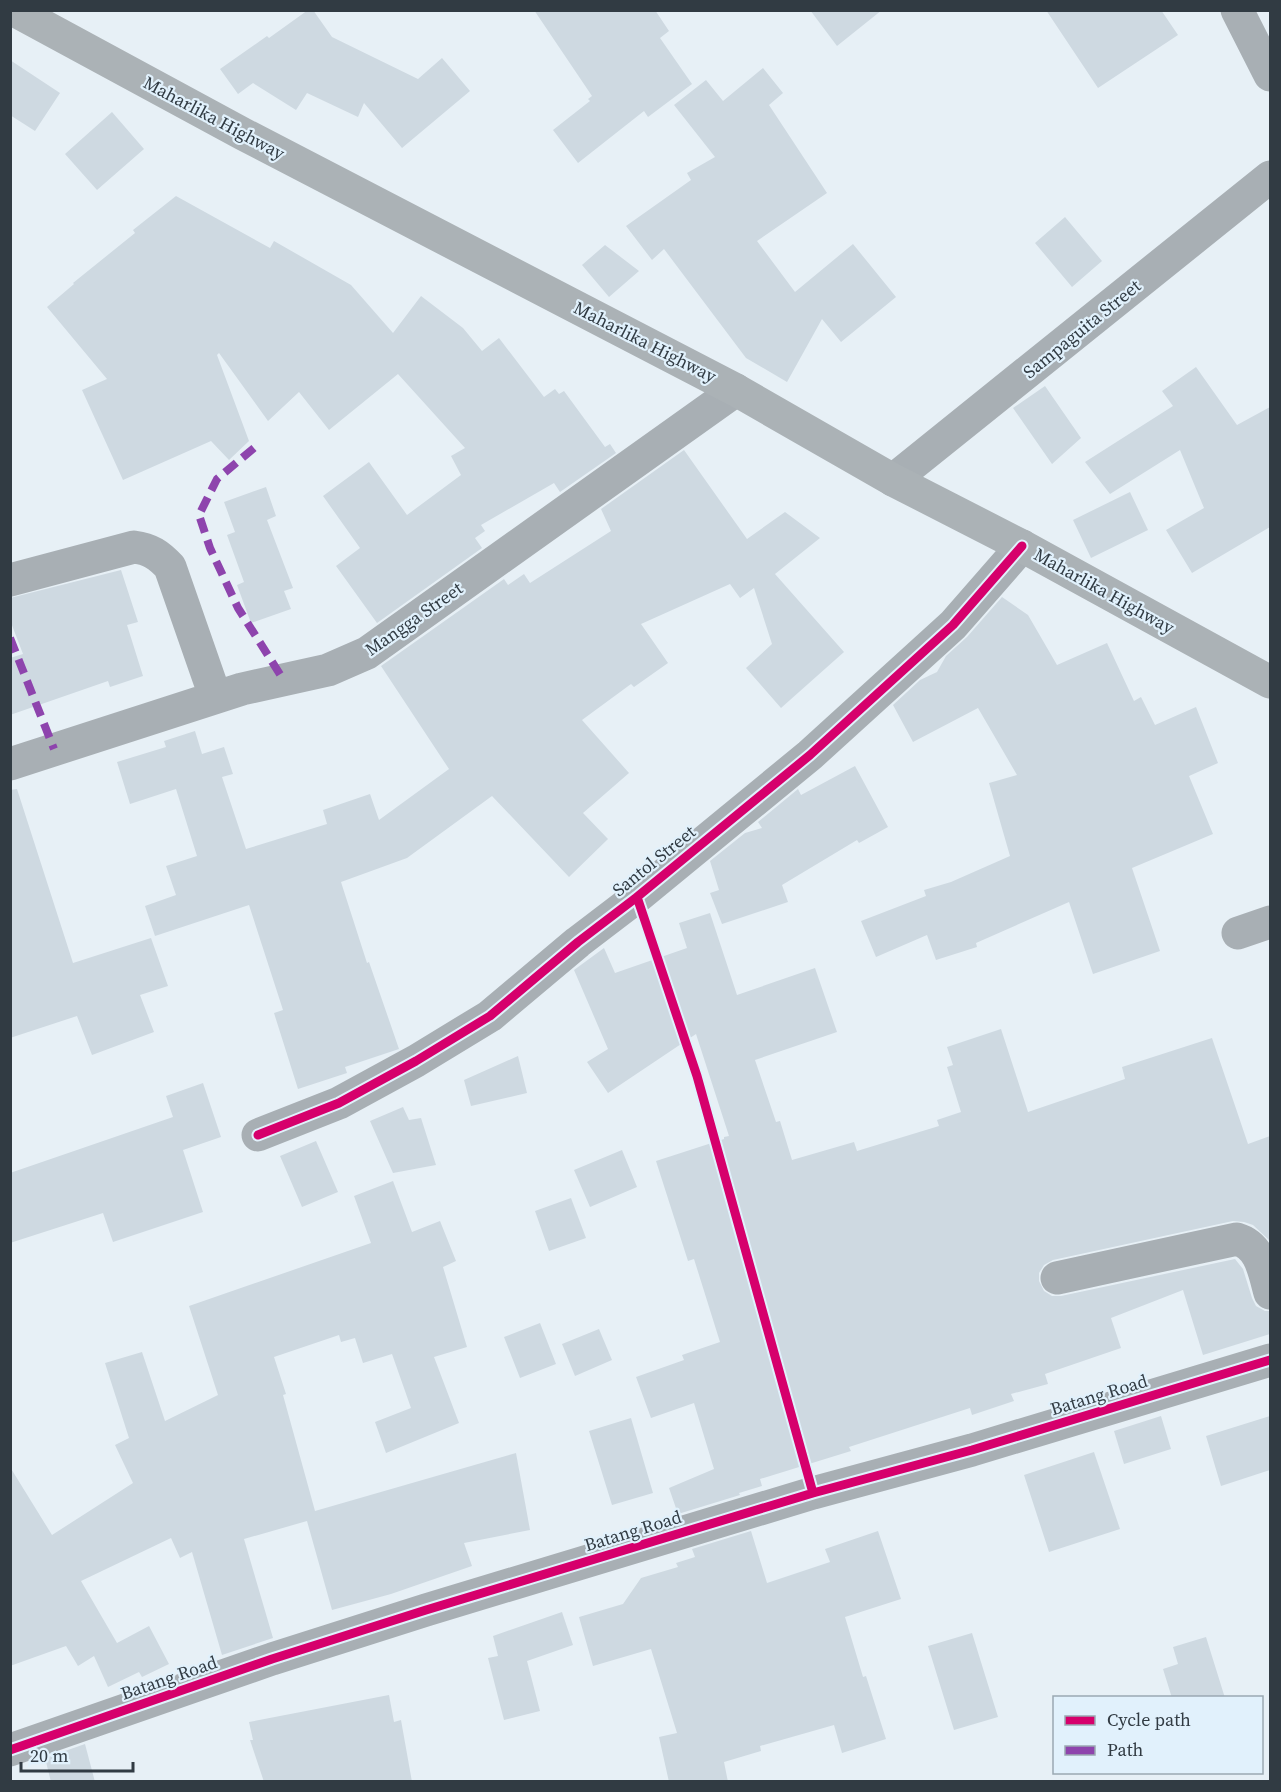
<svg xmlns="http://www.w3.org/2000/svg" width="1281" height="1792" font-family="'Source Serif 4',serif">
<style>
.building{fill:#ced9e1}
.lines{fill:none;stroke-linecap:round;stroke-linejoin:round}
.minor{stroke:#a8afb4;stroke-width:33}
.major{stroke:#abb2b6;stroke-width:33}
.quiet{stroke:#8e44ad;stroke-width:8;stroke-dasharray:15 8;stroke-linecap:butt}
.cycleway-casing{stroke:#e1f1fc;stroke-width:13}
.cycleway{stroke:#d6006c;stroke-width:9}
.labels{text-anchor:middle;stroke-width:4.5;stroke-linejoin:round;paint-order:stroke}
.street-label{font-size:18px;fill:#313b43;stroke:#e1f1fc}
</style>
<rect width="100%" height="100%" fill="#e7f0f6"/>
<!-- building -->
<path class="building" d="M 308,10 L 313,10 L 332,37 L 418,79 L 442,58 L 470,91 L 402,148 L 364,103 L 358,117 L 307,93 L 296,110 L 253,83 L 238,94 L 220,69 L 267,36 L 269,38 Z
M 534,10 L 655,10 L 669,31 L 660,38 L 692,84 L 648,117 L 644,111 L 578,163 L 553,130 L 590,101 L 588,99 L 592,96 Z
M 810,10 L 882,10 L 837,46 Z
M 1046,10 L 1161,10 L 1178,35 L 1098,88 Z
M 10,60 L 60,93 L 35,131 L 10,115 Z
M 763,68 L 783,93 L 769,105 L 827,193 L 757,241 L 795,292 L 853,244 L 896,297 L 841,342 L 822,319 L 787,382 L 746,358 L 664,249 L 652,260 L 626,226 L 691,180 L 687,173 L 715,157 L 674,105 L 706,80 L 723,101 Z
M 112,112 L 144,149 L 97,190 L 65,154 Z
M 176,196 L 270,248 L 274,241 L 351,285 L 393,333 L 421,296 L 463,328 L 482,351 L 499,338 L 544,397 L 555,389 L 559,394 L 564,391 L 605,447 L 610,444 L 616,453 L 560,492 L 554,483 L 481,525 L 485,531 L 475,538 L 482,548 L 377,623 L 336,566 L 360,548 L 323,496 L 369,462 L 407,515 L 461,475 L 451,456 L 465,448 L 398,374 L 329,430 L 299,392 L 268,421 L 219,353 L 217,355 L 249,441 L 229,460 L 211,441 L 123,480 L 82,390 L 107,379 L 47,307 L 74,284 L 73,283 L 135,233 L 133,230 Z
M 1065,217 L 1102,261 L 1072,287 L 1035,243 Z
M 605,245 L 639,271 L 609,297 L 582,265 Z
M 1196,367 L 1237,425 L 1270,407 L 1270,527 L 1192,573 L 1166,530 L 1204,508 L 1180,450 L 1110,494 L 1085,462 L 1173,406 L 1162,391 Z
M 1045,386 L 1081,438 L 1052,464 L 1013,408 Z
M 684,450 L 747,539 L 785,512 L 820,538 L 775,574 L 844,652 L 781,708 L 746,668 L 772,644 L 754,588 L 740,598 L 730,584 L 641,624 L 668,663 L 634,687 L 631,684 L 582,720 L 629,773 L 583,813 L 608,839 L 569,877 L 492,796 L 407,858 L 341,882 L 367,963 L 369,962 L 399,1049 L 345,1067 L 347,1073 L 298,1089 L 274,1013 L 283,1010 L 249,905 L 155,936 L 145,906 L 176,895 L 166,866 L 197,856 L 176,789 L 130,804 L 117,762 L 166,747 L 164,741 L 195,731 L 202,754 L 224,747 L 233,774 L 222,777 L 246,849 L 327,824 L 323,810 L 370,794 L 379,820 L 449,769 L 381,666 L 504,579 L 508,585 L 524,574 L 530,583 L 611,531 L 601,509 Z
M 266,487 L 276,516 L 267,520 L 293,588 L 284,591 L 291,609 L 251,623 L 237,585 L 244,582 L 227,535 L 235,532 L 224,502 Z
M 1130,492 L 1148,530 L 1091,558 L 1073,520 Z
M 121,570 L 138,622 L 127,625 L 143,676 L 110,687 L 108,681 L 10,715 L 10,658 L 23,654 L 10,620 L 10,598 Z
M 1002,597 L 1028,615 L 1057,665 L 1107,643 L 1134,701 L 1141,697 L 1155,725 L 1196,707 L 1218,763 L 1189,776 L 1213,834 L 1132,868 L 1160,951 L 1093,974 L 1069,902 L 976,943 L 977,947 L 936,960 L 927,935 L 876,957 L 861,921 L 926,896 L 924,890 L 951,882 L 1010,856 L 989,783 L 1017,775 L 978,708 L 913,742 L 893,705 L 920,680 L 937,672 L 946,656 L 967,637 Z
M 855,766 L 888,827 L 859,843 L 857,840 L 782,885 L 788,902 L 722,924 L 710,893 L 719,890 L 710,861 L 745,833 L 762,828 L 758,822 L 798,789 L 801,795 Z
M 17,789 L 73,963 L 151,938 L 168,986 L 140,995 L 154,1032 L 92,1055 L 77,1016 L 10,1038 L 10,790 Z
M 710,913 L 737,995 L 815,968 L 837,1032 L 755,1060 L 776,1122 L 780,1121 L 792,1160 L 854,1142 L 857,1151 L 939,1126 L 937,1120 L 961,1112 L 947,1067 L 953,1065 L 947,1047 L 1001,1029 L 1028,1112 L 1125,1079 L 1122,1067 L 1212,1038 L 1248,1144 L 1270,1136 L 1270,1241 L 1253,1225 L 1244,1222 L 1233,1221 L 1053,1260 L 1044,1265 L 1039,1273 L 1039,1281 L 1044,1291 L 1052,1296 L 1061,1296 L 1235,1259 L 1243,1269 L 1252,1298 L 1256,1306 L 1265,1311 L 1270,1311 L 1270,1334 L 1203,1355 L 1183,1290 L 1111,1318 L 1121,1348 L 1045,1374 L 1048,1384 L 1011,1394 L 1014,1401 L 972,1415 L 970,1408 L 849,1447 L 851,1451 L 760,1479 L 762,1486 L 739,1493 L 740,1495 L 678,1514 L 669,1488 L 714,1469 L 694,1403 L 651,1418 L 636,1377 L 684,1360 L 682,1355 L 720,1342 L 694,1259 L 688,1261 L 656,1161 L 724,1139 L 724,1137 L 729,1136 L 696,1034 L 608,1093 L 587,1062 L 608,1049 L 574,970 L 604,948 L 615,973 L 687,948 L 679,923 Z
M 518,1056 L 527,1093 L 471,1106 L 464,1080 Z
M 203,1083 L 221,1137 L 183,1150 L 203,1212 L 113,1242 L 103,1213 L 10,1243 L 10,1173 L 173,1117 L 166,1096 Z
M 403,1107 L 409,1120 L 421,1118 L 436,1165 L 393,1173 L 370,1121 Z
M 316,1141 L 338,1192 L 302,1207 L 280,1156 Z
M 622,1150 L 637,1187 L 590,1207 L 574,1170 Z
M 393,1181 L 412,1232 L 440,1221 L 456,1261 L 443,1267 L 467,1347 L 434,1357 L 459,1423 L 386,1453 L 375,1422 L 411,1408 L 392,1354 L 363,1363 L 355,1338 L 341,1342 L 339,1335 L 274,1357 L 286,1394 L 283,1395 L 315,1511 L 516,1453 L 530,1530 L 464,1543 L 472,1566 L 391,1594 L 332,1610 L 307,1521 L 244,1539 L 273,1638 L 222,1655 L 192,1552 L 180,1558 L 171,1538 L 81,1581 L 117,1643 L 149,1626 L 169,1664 L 142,1677 L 139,1672 L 108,1687 L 94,1656 L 78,1666 L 66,1646 L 10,1666 L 10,1467 L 52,1535 L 133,1483 L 115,1445 L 129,1438 L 105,1363 L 142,1352 L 165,1421 L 218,1395 L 189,1306 L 371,1243 L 354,1196 Z
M 571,1198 L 586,1238 L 549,1251 L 535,1211 Z
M 540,1323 L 556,1364 L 520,1378 L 504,1337 Z
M 599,1329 L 612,1360 L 575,1376 L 562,1344 Z
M 1161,1416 L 1171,1449 L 1124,1464 L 1114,1431 Z
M 1270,1416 L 1270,1470 L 1221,1486 L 1206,1436 Z
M 631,1418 L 653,1493 L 612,1505 L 589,1431 Z
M 1094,1452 L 1120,1529 L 1049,1552 L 1024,1475 Z
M 751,1531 L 767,1583 L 830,1562 L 825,1549 L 878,1531 L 901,1599 L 845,1617 L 863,1677 L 866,1676 L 886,1739 L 842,1753 L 834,1725 L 760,1746 L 761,1751 L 724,1762 L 728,1782 L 669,1782 L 659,1737 L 677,1733 L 651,1649 L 593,1666 L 579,1617 L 623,1604 L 641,1578 L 678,1567 L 676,1563 L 695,1557 L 692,1549 Z
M 562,1612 L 573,1645 L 527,1661 L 540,1711 L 504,1720 L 488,1658 L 498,1656 L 493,1636 Z
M 972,1633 L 998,1717 L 954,1730 L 928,1646 Z
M 1206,1637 L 1225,1698 L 1172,1698 L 1163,1669 L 1178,1664 L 1173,1647 Z
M 389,1695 L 394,1722 L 401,1720 L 412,1782 L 264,1782 L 250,1740 L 253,1740 L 249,1722 Z
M 85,1744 L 95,1782 L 51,1782 L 45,1758 Z"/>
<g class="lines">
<!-- minor -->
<path class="minor" d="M 1237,10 L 1270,75
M 893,480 L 1270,177
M 10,580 L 134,547 C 150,549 159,555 170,567 L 215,696
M 10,764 L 242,689 L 328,670 L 367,653 L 736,390
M 1238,933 L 1270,922
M 258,1135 L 339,1103 L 416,1061 L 490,1016 L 578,942 L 637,897 L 810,755 L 953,625 L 1022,546
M 1057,1278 L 1237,1239 C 1261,1246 1264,1272 1270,1293
M 10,1750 L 272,1659 L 426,1610 L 813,1493 L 972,1450 L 1270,1360"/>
<!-- major -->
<path class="major" d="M 14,10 L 243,134 L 736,390 L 893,480 L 1022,546 L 1270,682"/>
<!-- quiet -->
<path class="quiet" d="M 254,448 L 217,479 L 199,515 L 210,548 L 238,608 L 283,679
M 10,638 L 54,749"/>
<!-- cycleway casing -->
<g class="cycleway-casing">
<path id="cycleway" d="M 637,897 L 697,1076 L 813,1493
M 258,1135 L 339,1103 L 416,1061 L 490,1016 L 578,942 L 637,897 L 810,755 L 953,625 L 1022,546
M 10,1750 L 272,1659 L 426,1610 L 813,1493 L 972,1450 L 1270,1360"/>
</g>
<!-- cycleway -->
<use href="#cycleway" class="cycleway"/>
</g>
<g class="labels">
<!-- street labels -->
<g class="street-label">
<text transform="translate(214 118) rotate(28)" y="6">Maharlika Highway</text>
<text transform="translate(1082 329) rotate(-39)" y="6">Sampaguita Street</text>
<text transform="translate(645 342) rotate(27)" y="6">Maharlika Highway</text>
<text transform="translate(1104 591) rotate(29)" y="6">Maharlika Highway</text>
<text transform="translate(414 619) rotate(-35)" y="6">Mangga Street</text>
<text transform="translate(654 861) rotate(-39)" y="6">Santol Street</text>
<text transform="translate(1099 1395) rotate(-17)" y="6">Batang Road</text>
<text transform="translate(633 1531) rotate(-17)" y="6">Batang Road</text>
<text transform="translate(169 1678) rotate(-19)" y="6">Batang Road</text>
</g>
</g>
<!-- border -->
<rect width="1281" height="1792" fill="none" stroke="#313b43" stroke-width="24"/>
<!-- legend -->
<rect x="1053" y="1696" width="210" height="78" fill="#e1f1fc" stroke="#9ba8b2" stroke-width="1.5"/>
<rect x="1065" y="1716" width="30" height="9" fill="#d6006c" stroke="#9ba8b2" stroke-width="1.5"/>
<text x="1107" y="1726" font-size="18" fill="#313b43">Cycle path</text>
<rect x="1065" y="1746" width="30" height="9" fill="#8e44ad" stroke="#9ba8b2" stroke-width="1.5"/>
<text x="1107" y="1756" font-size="18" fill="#313b43">Path</text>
<!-- scale -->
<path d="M21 1762v9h112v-9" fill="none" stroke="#313b43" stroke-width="3"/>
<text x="30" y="1762" font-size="18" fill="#313b43" stroke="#e1f1fc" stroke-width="4.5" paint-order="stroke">20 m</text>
</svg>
